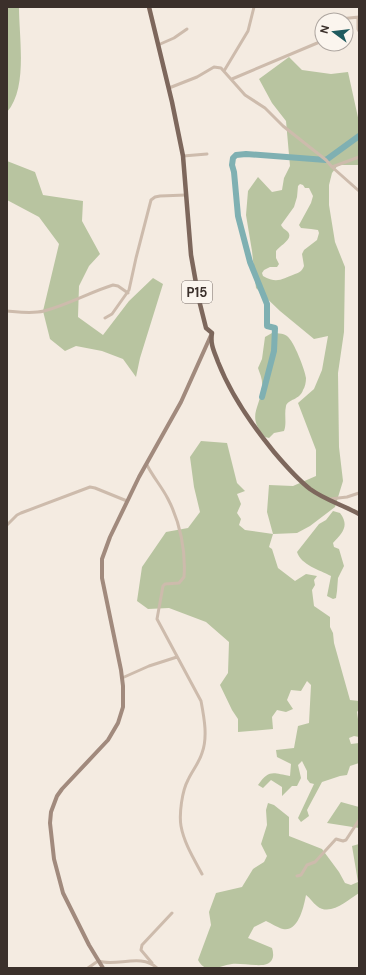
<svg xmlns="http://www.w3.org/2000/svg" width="366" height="975" font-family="'DM Sans',sans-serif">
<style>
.green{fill:#b8c4a0;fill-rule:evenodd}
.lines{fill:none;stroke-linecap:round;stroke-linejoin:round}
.river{stroke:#7fb0b2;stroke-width:6}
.street{stroke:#cdbbac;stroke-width:3}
.secondary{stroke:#a18a7d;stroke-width:4}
.primary{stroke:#7d675c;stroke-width:4.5}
.labels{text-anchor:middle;stroke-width:3;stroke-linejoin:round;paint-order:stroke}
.shield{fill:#fbf5ee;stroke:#756b66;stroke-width:1}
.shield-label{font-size:13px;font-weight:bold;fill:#3b302b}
</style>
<rect width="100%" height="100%" fill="#f4ebe1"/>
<!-- green -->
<path class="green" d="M 7,7 L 19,7 C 19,38 28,88 7,112 Z
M 289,57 L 302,70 L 331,74 L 348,72 L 359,122 L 359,165 L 338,165 L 332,173 L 329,185 L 329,205 L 335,242 L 345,267 L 344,332 L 338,373 L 339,447 L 343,481 L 335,507 L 310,526 L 297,533 L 273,534 L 269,547 L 272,549 L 278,568 L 295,581 L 306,574 L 317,576 L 314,580 L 315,585 L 312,590 L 314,606 L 330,617 L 330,627 L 333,633 L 334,643 L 350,700 L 359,701 L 359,709 L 357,712 L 359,726 L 359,737 L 354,736 L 349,738 L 351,744 L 359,743 L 359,763 L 350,766 L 347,775 L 340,776 L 322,782 L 307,810 L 309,816 L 301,822 L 298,818 L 314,784 L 310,783 L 307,779 L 307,771 L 302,761 L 298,765 L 301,778 L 297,786 L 292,786 L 282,796 L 282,787 L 271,780 L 263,788 L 258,785 C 269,769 273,773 290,776 L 291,764 L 277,757 L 276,750 L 294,748 L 298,726 L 309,723 L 311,685 L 307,681 L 301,691 L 291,690 L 287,700 L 293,709 L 286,712 L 277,710 L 272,717 L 273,729 L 238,732 L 238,719 L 232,710 L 220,685 L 228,673 L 229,642 L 206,622 L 169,608 L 148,609 L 137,601 L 142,567 L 166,532 L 188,528 L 200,512 L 194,487 L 190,457 L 201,441 L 227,443 L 237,483 L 245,491 L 237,494 L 241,504 L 237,513 L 241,519 L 239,525 L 245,530 L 273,534 L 267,512 L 269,485 L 293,486 L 316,476 L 316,450 L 298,403 L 314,389 L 322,370 L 328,336 L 314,339 L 280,311 L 256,288 L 252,251 L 246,215 L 248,191 L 258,177 L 272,192 L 282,190 L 284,178 L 290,166 L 286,121 L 272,103 L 259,79 ZM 300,184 L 303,185 L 305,188 L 309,188 L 313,196 L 311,203 L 299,225 L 301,228 L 311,229 L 318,230 L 319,233 L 317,240 L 304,250 L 302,254 L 304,266 C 302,271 299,273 295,274 C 282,279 277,284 263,276 L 262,273 L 264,270 L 270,267 L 277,267 L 279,264 L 276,258 L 276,251 C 279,246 294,239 288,232 C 285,229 283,229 281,225 L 294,207 L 297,197 L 298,186 Z
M 7,161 L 35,172 L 43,195 L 83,201 L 82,221 L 100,254 L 89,266 L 79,286 L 78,317 L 103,335 L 129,301 L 153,278 L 163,284 L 140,358 L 136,377 L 123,359 L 102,351 L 76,346 L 65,351 L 50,339 L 43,311 L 59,244 L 39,217 L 7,200 Z
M 272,333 C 276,333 283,333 287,336 C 294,341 305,370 306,378 C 306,382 305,387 303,390 C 300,400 288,399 286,406 C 284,415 287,423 284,431 L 274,433 L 269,438 L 265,437 C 246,416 260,409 262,387 C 263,380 260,374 258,368 L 262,359 L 265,337 Z
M 333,511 L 340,513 C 350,526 342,533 333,543 L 334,547 L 339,549 L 344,566 L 338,578 L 337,591 L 336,598 L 333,599 L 327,596 L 331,576 C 320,570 301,565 297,552 L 319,524 L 326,520 Z
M 341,802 L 359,807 L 359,828 L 327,823 Z
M 268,803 L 274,805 L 289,817 L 289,836 L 322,849 L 339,872 L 345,883 L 351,885 L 358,882 L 352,846 L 359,844 L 359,893 C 348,900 330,917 317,906 C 313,903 310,898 306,895 C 304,905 299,932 283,929 C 278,928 271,923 266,921 L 254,927 L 248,938 L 272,948 C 274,954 274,961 267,964 C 260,967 241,963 232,964 C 223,965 216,970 207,968 C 203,967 200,964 198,960 L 211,925 L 209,912 L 216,893 L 242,887 L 253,869 L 264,862 L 267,856 L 261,844 L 267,825 L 266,810 Z"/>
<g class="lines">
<!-- river -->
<path class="river" d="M 262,397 L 274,351 L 275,328 L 267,326 L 267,304 L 250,262 L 238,216 L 234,172 L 232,165 L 233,158 L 236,155 L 246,154 L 326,160 L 359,136"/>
<!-- street -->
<path class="street" d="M 358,18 L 358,29 L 359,31
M 330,20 L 359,17
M 158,45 L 174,38 L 187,29
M 224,71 L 248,31 L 254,7
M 232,79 L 322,41
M 169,88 L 197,77 L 214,67 L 221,68 L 245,95 L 265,108 L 283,126 L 326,160 L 332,167 L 359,191
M 183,156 L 207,154
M 332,167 L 359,157
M 7,311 C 19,312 32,314 44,311 C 68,305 90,292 113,285 L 118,286 L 128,293
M 105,318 L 112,314 L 129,290 L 136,258 L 151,200 L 155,197 L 160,196 L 186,195
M 147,465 C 153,477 162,487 168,499 C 180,522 186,551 184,577 L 179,583 L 165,584 L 163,586 L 157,619 L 201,701 C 204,717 208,737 202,753 C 199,763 192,771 188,780 C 182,791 179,814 181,826 C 184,843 194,859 202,874
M 330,499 L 347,497 L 359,493
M 7,525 L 17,515 L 21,513 L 90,487 L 95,488 L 127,501
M 122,678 L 149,666 L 177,657
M 297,876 L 301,875 L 307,865 L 315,862 L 336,839 L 343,841 L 346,840 L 359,820
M 152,963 L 141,950 L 142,945 L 172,913
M 88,968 L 98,961 C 117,967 141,953 157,968"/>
<!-- secondary -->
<path class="secondary" d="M 103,968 L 89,945 L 63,893 L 54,859 L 50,823 L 51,812 L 57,796 L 62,789 L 108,740 L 118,723 L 123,707 L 123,686 L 121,670 L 102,578 L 102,559 L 110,537 L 139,477 L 181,402 L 212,333"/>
<!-- primary -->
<path class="primary" d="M 149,7 L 172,102 L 183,156 L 191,255 L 199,300 L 206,328 L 212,333 C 210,344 214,351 218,362 C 231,395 251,424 274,452 C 285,465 296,478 310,489 C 325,500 343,505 359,514"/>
</g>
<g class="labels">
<!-- shield labels -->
<rect class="shield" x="182" y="281" width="30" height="22" rx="3"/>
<g class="shield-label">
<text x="197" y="297">P15</text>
</g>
</g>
<!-- border -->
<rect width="366" height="975" fill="none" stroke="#3b302b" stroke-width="16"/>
<!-- north arrow -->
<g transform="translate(334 32) rotate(285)"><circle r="19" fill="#fbf5ee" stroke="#aea6a0"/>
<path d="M0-3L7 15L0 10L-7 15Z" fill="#1f5a5e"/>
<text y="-6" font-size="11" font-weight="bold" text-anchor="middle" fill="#3b302b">N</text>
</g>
</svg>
